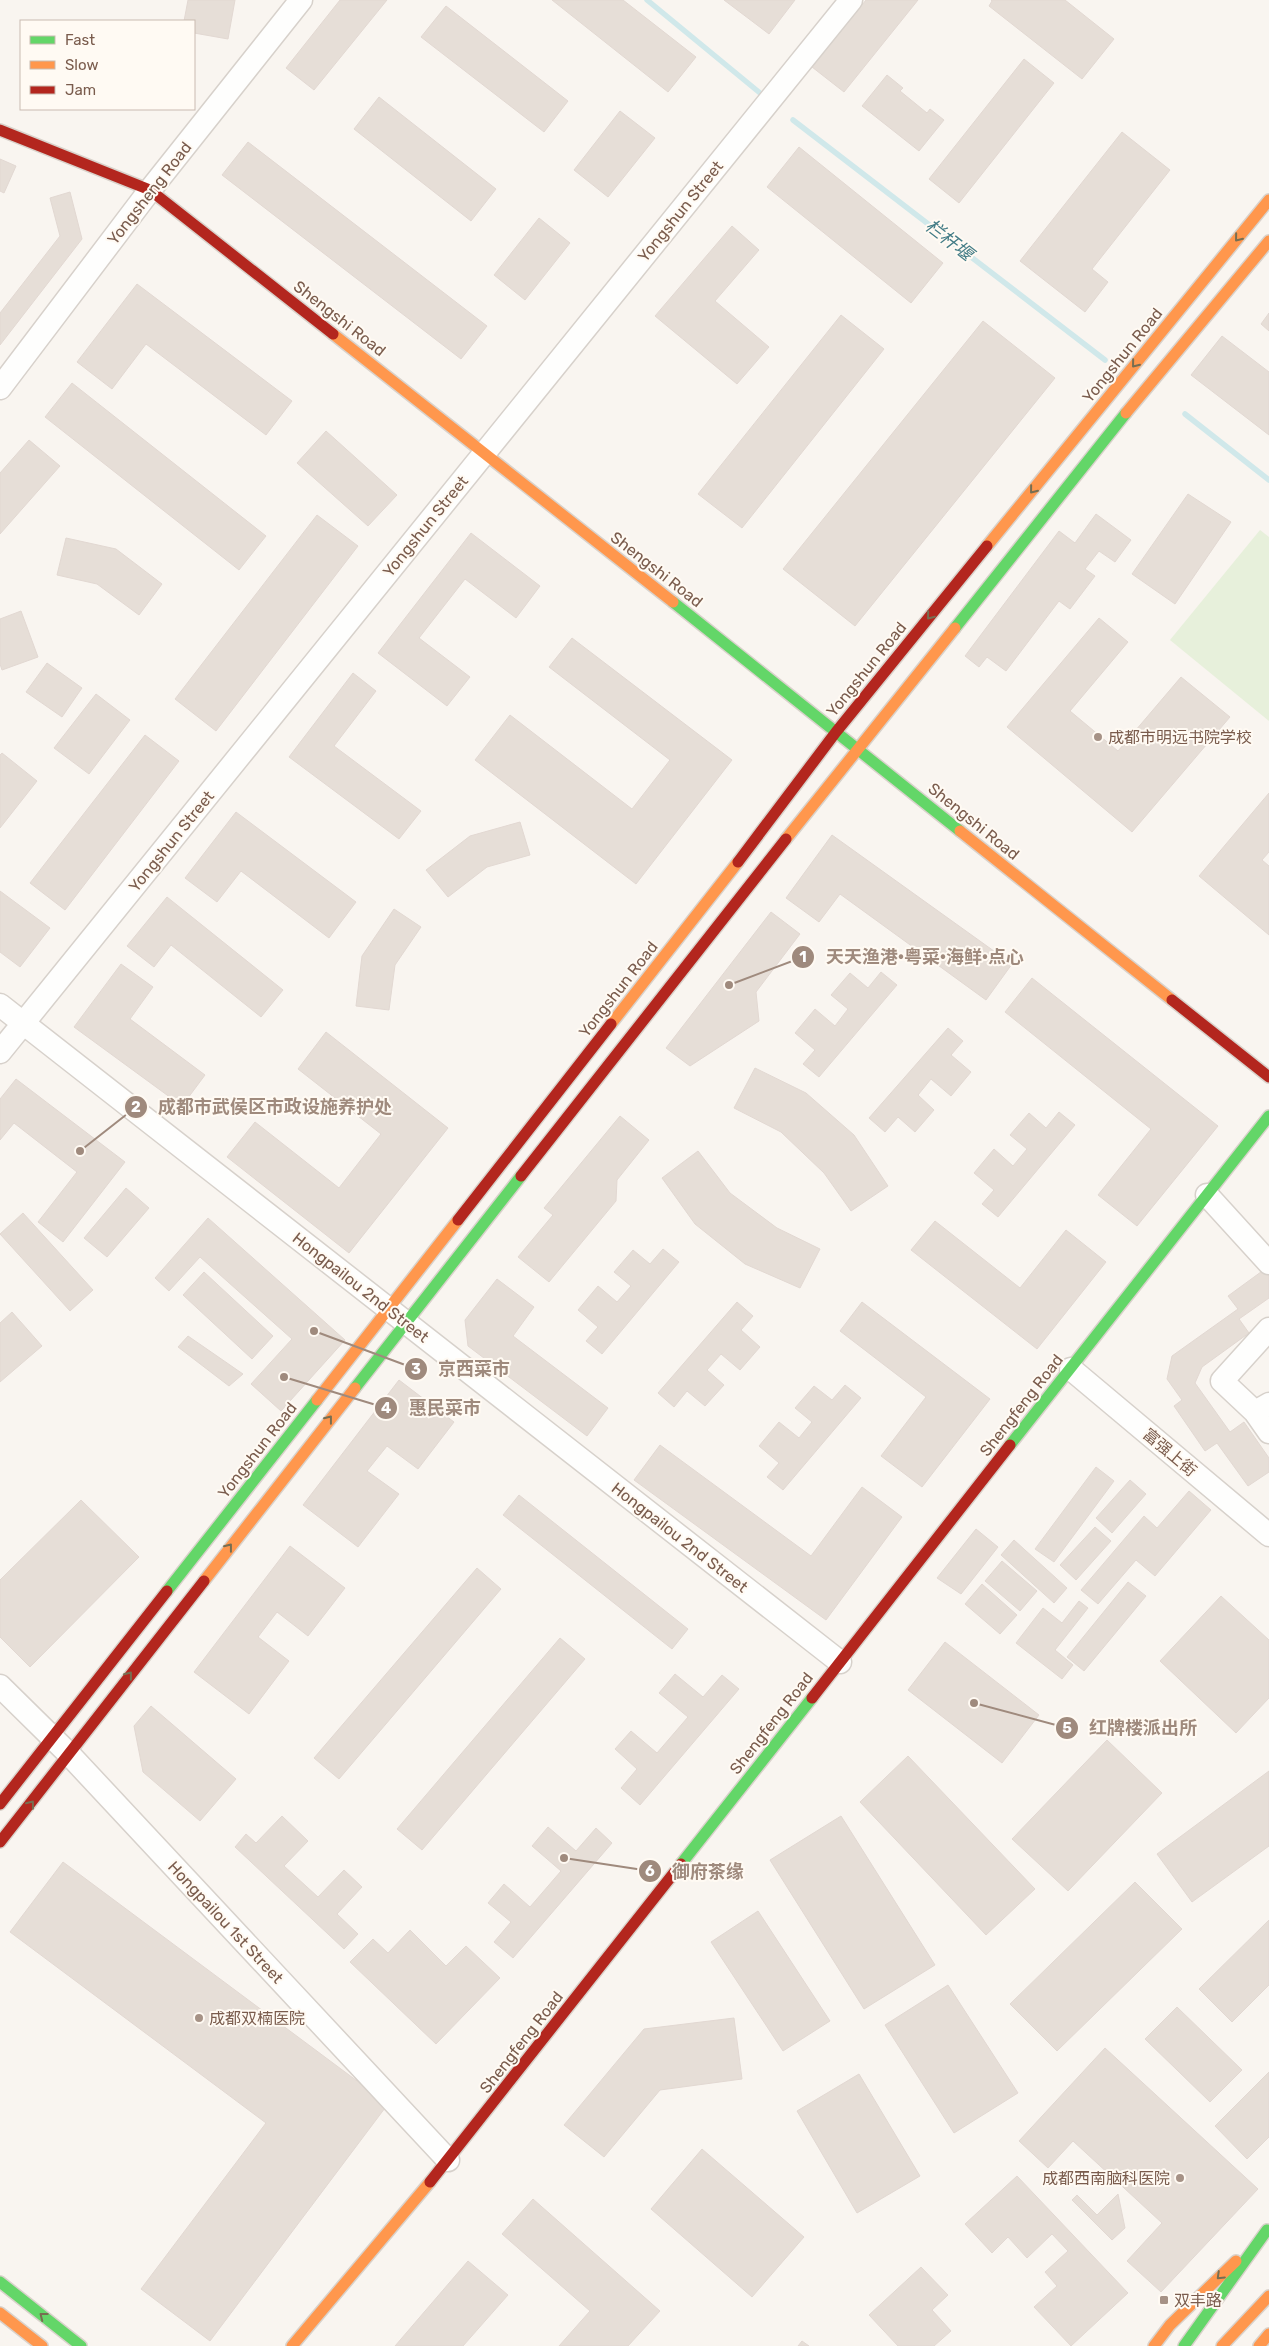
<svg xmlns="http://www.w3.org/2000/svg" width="1269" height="2346" font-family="Rubik,'Noto Sans SC',sans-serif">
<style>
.green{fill:#e7f0db}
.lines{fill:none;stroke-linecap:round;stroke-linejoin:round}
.stream{stroke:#d0e8ea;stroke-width:5.5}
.building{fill:#e6ded7;stroke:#e2d8d2}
.street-casing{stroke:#d7d1cb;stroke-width:25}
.fast-casing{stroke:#d9d2cb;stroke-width:14}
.slow-casing{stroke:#d9d2cb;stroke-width:14}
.jam-casing{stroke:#d9d2cb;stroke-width:14}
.street{stroke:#fefefd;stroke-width:22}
.fast{stroke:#63d668;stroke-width:11}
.slow{stroke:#ff974d;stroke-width:11}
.jam{stroke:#b3261e;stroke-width:11}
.oneway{stroke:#776e51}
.poi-dot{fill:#a69286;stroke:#fffaf3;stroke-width:2}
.labels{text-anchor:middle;stroke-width:4;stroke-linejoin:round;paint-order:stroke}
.street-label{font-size:16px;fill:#7a5c4d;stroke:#fffaf3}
.poi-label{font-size:16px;fill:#7a5c4d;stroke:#fffaf3;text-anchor:start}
.water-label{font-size:18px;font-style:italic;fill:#437c86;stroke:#fffaf3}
.leader{fill:none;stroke:#9f8a7d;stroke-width:2}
.callout-dot{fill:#9f8a7d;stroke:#fffaf3;stroke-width:2}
.mark-label{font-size:15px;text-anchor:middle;font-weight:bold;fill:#fff}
.callout-label{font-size:18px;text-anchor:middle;font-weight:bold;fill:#9f8a7d;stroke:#fffaf3;stroke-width:4;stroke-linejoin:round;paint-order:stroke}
</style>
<rect width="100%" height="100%" fill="#f9f5f0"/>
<!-- green -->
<path class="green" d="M 1260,530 L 1269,537 L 1269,721 L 1170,640 Z"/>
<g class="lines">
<!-- stream -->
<path class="stream" d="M 647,0 L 760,93
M 793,120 L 1105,360
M 1185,414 L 1269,480"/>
</g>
<!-- building -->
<path class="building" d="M 188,0 L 235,0 L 228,39 L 194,33 L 194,21 L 184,21 Z
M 340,0 L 387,0 L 314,90 L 286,68 Z
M 552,0 L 623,0 L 696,57 L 668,92 Z
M 724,0 L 795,0 L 769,34 Z
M 866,0 L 918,0 L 844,92 L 812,67 Z
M 991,0 L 1065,0 L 1114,39 L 1082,79 L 989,6 L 992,1 Z
M 446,6 L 568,101 L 544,132 L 421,37 Z
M 1024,59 L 1054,83 L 959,203 L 929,179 Z
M 887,75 L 903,88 L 900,91 L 927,113 L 930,109 L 944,120 L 919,151 L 862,106 Z
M 379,97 L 496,189 L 471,221 L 354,129 Z
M 620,111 L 655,138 L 608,197 L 574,170 Z
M 1122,132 L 1170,170 L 1092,269 L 1108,282 L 1085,312 L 1020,261 Z
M 248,142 L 487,326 L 461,359 L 222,175 Z
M 799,147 L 943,263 L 911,303 L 767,187 Z
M 0,159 L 16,166 L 4,193 L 0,191 Z
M 70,192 L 82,239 L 0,345 L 0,313 L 60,236 L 50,198 Z
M 539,218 L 570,243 L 525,300 L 494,275 Z
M 732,226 L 759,250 L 715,301 L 769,347 L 737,384 L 655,316 Z
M 137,284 L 292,401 L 266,435 L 146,344 L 112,389 L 77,362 Z
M 1269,313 L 1269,331 L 1261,324 Z
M 841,315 L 884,349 L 742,528 L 698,494 Z
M 983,321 L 1055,378 L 855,626 L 783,569 Z
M 1222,336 L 1269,372 L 1269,435 L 1191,375 Z
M 72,383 L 266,536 L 239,570 L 45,417 Z
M 326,431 L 397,495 L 368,526 L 297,463 Z
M 29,440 L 60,466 L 0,534 L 0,473 Z
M 1188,494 L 1231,522 L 1175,604 L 1132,574 Z
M 1096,514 L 1131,540 L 1115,562 L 1099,551 L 1085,569 L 1095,576 L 1070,609 L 1059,601 L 1006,671 L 987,657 L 979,667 L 965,656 L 1059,531 L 1075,543 Z
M 317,515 L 358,546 L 216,731 L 175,699 Z
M 471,533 L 540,586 L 516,618 L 465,579 L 419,638 L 470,677 L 447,706 L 378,653 Z
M 66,538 L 116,549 L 162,584 L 139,615 L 97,584 L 57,575 Z
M 21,611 L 38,657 L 2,670 L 0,664 L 0,619 Z
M 1099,618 L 1128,642 L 1070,711 L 1118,751 L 1181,677 L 1230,717 L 1132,832 L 1007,727 Z
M 572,638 L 732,760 L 636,884 L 475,760 L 510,715 L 632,809 L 670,760 L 549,667 Z
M 47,663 L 82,688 L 62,717 L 26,692 Z
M 353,673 L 376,691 L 334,746 L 421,811 L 399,839 L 289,757 Z
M 96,694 L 130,720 L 89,774 L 54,748 Z
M 145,735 L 179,761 L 65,910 L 30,883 Z
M 2,753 L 37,781 L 0,828 L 0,755 Z
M 1269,793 L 1269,852 L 1262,860 L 1269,866 L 1269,935 L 1199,876 Z
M 236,812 L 356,902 L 329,938 L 241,871 L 217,902 L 185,878 Z
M 520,822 L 530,855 L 487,867 L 448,897 L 426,870 L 470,836 Z
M 832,835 L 1012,964 L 986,1000 L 840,894 L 819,922 L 786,898 Z
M 0,891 L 50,928 L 20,967 L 0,952 Z
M 167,897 L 283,990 L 261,1017 L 171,945 L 154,967 L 127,946 Z
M 394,909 L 421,927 L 395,965 L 389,1010 L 356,1006 L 362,956 Z
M 771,912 L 800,934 L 756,992 L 759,1021 L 690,1066 L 666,1048 Z
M 121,964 L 153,987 L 130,1019 L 205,1075 L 182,1106 L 74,1027 Z
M 881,972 L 897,985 L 819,1077 L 803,1064 L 815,1050 L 795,1033 L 815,1009 L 835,1026 L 848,1009 L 831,995 L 850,973 L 868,988 Z
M 1032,978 L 1218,1126 L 1137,1226 L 1098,1195 L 1151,1129 L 1005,1012 Z
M 948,1028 L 963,1041 L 951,1055 L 971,1072 L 951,1096 L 931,1079 L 918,1095 L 934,1110 L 915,1132 L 898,1117 L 885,1132 L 869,1118 Z
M 326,1032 L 448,1128 L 349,1253 L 227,1157 L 255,1122 L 339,1188 L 381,1134 L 298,1069 Z
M 755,1068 L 806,1093 L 854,1135 L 888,1186 L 851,1211 L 824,1173 L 781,1132 L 734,1108 Z
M 16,1079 L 125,1162 L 63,1242 L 38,1222 L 77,1172 L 14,1123 L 0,1140 L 0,1099 Z
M 1059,1112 L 1075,1125 L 998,1217 L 982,1204 L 994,1190 L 974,1173 L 994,1149 L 1013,1166 L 1027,1149 L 1010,1135 L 1029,1113 L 1046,1128 Z
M 620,1116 L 649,1140 L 617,1180 L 616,1201 L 549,1282 L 518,1257 L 553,1215 L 544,1208 Z
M 698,1151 L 730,1193 L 777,1228 L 820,1249 L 800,1288 L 745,1264 L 695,1224 L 662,1178 Z
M 126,1188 L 149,1208 L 107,1257 L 84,1238 Z
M 23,1213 L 93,1290 L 70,1311 L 0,1234 Z
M 208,1218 L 345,1340 L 281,1411 L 251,1384 L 292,1339 L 200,1257 L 169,1291 L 155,1278 Z
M 935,1221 L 1020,1288 L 1066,1230 L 1106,1262 L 1037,1349 L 911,1250 Z
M 663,1249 L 679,1262 L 602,1354 L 586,1341 L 598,1327 L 578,1310 L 598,1286 L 617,1302 L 631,1286 L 614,1272 L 633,1250 L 650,1264 Z
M 1265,1269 L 1269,1275 L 1269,1298 L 1239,1319 L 1249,1333 L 1202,1367 L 1195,1383 L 1230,1432 L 1244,1422 L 1269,1458 L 1269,1472 L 1248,1486 L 1217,1443 L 1205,1451 L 1174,1406 L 1182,1400 L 1167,1379 L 1172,1356 L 1238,1309 L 1228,1296 Z
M 204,1272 L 273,1336 L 252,1359 L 183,1295 Z
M 497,1279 L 534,1307 L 513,1336 L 608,1408 L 587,1436 L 468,1346 L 465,1320 Z
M 737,1302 L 753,1316 L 741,1330 L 760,1347 L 740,1370 L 721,1354 L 707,1370 L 724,1385 L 705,1406 L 687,1391 L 674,1407 L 658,1393 Z
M 862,1302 L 990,1399 L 922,1487 L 881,1456 L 926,1397 L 840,1331 Z
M 12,1312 L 42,1346 L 0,1382 L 0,1323 Z
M 188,1336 L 243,1374 L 229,1386 L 178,1347 Z
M 399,1380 L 454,1422 L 418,1469 L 387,1446 L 367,1471 L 399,1494 L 358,1547 L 303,1505 Z
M 845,1385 L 861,1398 L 783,1490 L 767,1477 L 779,1463 L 759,1446 L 779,1422 L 799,1438 L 812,1422 L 795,1408 L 814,1386 L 832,1400 Z
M 660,1445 L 811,1556 L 862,1487 L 902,1517 L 826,1620 L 634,1480 Z
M 1096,1467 L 1114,1481 L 1054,1562 L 1035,1549 Z
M 1130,1480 L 1146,1494 L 1112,1533 L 1096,1518 Z
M 1189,1491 L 1211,1510 L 1155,1576 L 1136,1560 L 1098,1604 L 1081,1590 L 1144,1516 L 1157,1528 Z
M 519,1495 L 688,1629 L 672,1649 L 503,1515 Z
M 81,1500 L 139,1557 L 30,1667 L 0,1637 L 0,1580 Z
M 1095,1527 L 1111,1541 L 1076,1580 L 1060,1565 Z
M 976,1529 L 998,1547 L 961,1594 L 937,1578 Z
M 1014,1540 L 1067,1588 L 1054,1603 L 1001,1555 Z
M 290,1546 L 345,1588 L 308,1636 L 277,1612 L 258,1637 L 289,1661 L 249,1714 L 194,1672 Z
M 1002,1561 L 1037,1591 L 1020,1611 L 985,1581 Z
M 477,1568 L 501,1589 L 339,1779 L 314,1758 Z
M 1128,1582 L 1146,1596 L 1084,1671 L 1067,1657 Z
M 982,1584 L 1017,1615 L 1000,1634 L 965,1604 Z
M 1221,1596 L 1269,1640 L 1269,1698 L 1236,1733 L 1160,1661 Z
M 1079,1601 L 1088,1608 L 1055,1650 L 1073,1665 L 1062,1679 L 1016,1643 L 1043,1608 L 1062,1623 Z
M 560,1638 L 585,1659 L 422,1850 L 397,1829 Z
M 945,1642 L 1039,1715 L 1002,1763 L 908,1690 Z
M 675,1674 L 703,1697 L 722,1675 L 739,1689 L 640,1805 L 621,1788 L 637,1769 L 615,1749 L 631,1731 L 657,1753 L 688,1717 L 659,1693 Z
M 151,1706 L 236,1779 L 200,1821 L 143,1772 L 134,1726 Z
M 1107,1740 L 1162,1793 L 1068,1891 L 1012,1839 Z
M 908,1756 L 1035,1889 L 986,1935 L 860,1802 Z
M 1269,1771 L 1269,1846 L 1192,1902 L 1157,1854 Z
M 282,1816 L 308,1841 L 284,1866 L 318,1897 L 344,1870 L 362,1887 L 337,1914 L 358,1934 L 344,1949 L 235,1847 L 246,1834 L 256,1843 Z
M 841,1816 L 935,1965 L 864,2009 L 770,1860 Z
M 548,1827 L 576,1851 L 596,1828 L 612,1843 L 513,1958 L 494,1942 L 511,1922 L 488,1903 L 504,1884 L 530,1907 L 561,1871 L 532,1846 Z
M 63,1862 L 388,2104 L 210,2341 L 141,2289 L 266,2123 L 10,1932 Z
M 1135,1882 L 1182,1929 L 1057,2051 L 1010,2004 Z
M 758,1911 L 830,2021 L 783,2051 L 711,1942 Z
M 1269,1920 L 1269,1985 L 1232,2022 L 1199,1989 Z
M 410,1930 L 446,1966 L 466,1946 L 500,1978 L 436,2044 L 350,1962 L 373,1939 L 388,1953 Z
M 948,1985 L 1018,2093 L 954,2133 L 885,2025 Z
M 1177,2007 L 1242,2070 L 1210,2102 L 1145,2039 Z
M 734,2018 L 742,2079 L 660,2090 L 604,2157 L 564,2125 L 644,2029 Z
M 1105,2048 L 1258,2189 L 1161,2292 L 1127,2261 L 1162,2223 L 1073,2141 L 1048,2168 L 1019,2141 Z
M 1269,2072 L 1269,2137 L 1247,2159 L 1215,2126 Z
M 859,2074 L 920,2176 L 857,2213 L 797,2111 Z
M 702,2149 L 804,2237 L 752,2297 L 651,2209 Z
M 1017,2176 L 1128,2293 L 1071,2346 L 1034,2307 L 1057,2286 L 1045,2272 L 1068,2251 L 1052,2234 L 1027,2258 L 1008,2237 L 992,2253 L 965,2224 Z
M 1118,2194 L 1125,2228 L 1112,2240 L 1072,2200 L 1077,2195 L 1097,2215 Z
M 533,2199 L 660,2311 L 628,2346 L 559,2346 L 590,2311 L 502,2234 Z
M 468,2261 L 508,2295 L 463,2346 L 395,2346 Z
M 921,2267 L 948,2295 L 932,2310 L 951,2331 L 934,2346 L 898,2346 L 869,2315 Z
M 802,2341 L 809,2346 L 798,2346 Z"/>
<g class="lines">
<!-- street casing -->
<g class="street-casing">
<path id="street" d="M 0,388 L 150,190 L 301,0
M 0,1005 L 840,1662
M 0,1052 L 851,0
M 1207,1195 L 1269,1263
M 1269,1329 L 1222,1381 L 1255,1412 L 1269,1404
M 1071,1369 L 1269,1535
M 1255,1412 L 1269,1432
M 0,1686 L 68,1753 L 448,2160"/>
</g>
<!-- fast casing -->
<g class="fast-casing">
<path id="fast" d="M 673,602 L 960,831
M 955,628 L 1126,413
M 355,1388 L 521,1176
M 1010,1445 L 1269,1116
M 167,1591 L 317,1400
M 681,1864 L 812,1698
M 0,2282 L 81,2346
M 1184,2346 L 1267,2230"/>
</g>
<!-- slow casing -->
<g class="slow-casing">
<path id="slow" d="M 333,334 L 673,602
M 1126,413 L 1269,241
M 987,546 L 1269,200
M 960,831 L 1172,1000
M 786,839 L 955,628
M 611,1024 L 738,862
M 317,1400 L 458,1220
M 204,1581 L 355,1388
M 0,2313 L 42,2346
M 292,2346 L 430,2182
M 1154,2346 L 1170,2325 L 1236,2261
M 1222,2346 L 1269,2296
M 1259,2346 L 1269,2334"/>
</g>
<!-- jam casing -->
<g class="jam-casing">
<path id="jam" d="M 0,130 L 150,190 L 333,334
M 738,862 L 836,732 L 987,546
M 1172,1000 L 1269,1077
M 521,1176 L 786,839
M 458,1220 L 611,1024
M 812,1698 L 1010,1445
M 0,1804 L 167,1591
M 0,1842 L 204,1581
M 430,2182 L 681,1864"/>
</g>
<!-- street -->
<use href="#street" class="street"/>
<!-- fast -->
<use href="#fast" class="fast"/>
<!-- slow -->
<use href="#slow" class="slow"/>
<!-- jam -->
<use href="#jam" class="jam"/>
</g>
<!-- one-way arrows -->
<defs><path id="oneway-chevron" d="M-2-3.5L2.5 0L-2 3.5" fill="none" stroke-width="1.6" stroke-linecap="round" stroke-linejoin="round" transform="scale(1.25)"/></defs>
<g class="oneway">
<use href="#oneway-chevron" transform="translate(1238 238) rotate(129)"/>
<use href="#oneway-chevron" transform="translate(1135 364) rotate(129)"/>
<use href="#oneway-chevron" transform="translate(1033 490) rotate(129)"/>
<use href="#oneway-chevron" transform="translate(930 616) rotate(129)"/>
<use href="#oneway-chevron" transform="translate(329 1419) rotate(-52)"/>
<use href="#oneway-chevron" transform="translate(229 1547) rotate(-52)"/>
<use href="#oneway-chevron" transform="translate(129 1675) rotate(-52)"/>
<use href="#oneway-chevron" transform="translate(31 1804) rotate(-52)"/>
<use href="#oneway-chevron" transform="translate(1220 2276) rotate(136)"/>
<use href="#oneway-chevron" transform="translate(43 2316) rotate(-142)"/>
</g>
<!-- markers -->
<g class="poi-dot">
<circle cx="1098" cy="737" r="5"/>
<circle cx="199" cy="2018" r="5"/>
<circle cx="1180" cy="2178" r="5"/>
<rect x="1159" y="2295" width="10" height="10" rx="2.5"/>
</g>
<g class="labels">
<!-- street labels -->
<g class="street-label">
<text transform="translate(149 193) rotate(-52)" y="6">Yongsheng Road</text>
<text transform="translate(680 211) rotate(-51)" y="6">Yongshun Street</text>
<text transform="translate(340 318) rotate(38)" y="6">Shengshi Road</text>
<text transform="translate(1122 355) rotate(-51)" y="6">Yongshun Road</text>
<text transform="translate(425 526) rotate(-51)" y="6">Yongshun Street</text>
<text transform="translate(657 569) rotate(38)" y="6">Shengshi Road</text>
<text transform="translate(866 669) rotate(-51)" y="6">Yongshun Road</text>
<text transform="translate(974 821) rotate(39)" y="6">Shengshi Road</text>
<text transform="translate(171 841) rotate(-51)" y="6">Yongshun Street</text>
<text transform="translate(618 989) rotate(-52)" y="6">Yongshun Road</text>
<text transform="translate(361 1287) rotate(38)" y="6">Hongpailou 2nd Street</text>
<text transform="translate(1021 1405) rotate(-52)" y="6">Shengfeng Road</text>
<text transform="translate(257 1450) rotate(-52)" y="6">Yongshun Road</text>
<text transform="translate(1170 1452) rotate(40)" y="6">富强上街</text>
<text transform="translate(680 1537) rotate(38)" y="6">Hongpailou 2nd Street</text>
<text transform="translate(771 1723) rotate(-52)" y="6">Shengfeng Road</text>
<text transform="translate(226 1922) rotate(47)" y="6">Hongpailou 1st Street</text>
<text transform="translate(521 2042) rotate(-52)" y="6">Shengfeng Road</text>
</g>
<!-- poi labels -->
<g class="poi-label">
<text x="1108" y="743">成都市明远书院学校</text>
<text x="209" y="2024">成都双楠医院</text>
<text x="1170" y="2184" text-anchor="end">成都西南脑科医院</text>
<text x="1174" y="2306">双丰路</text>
</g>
<!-- water labels -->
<g class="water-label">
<text transform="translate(949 240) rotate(38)" y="6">栏杆堰</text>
</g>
</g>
<!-- callouts -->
<path class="leader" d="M729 985L803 957M80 1151L136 1107M314 1331L416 1369M284 1377L386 1408M974 1703L1067 1728M564 1858L650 1871"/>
<g class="callout-dot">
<circle cx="729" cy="985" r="5"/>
<circle cx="80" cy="1151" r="5"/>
<circle cx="314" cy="1331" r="5"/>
<circle cx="284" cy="1377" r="5"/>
<circle cx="974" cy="1703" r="5"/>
<circle cx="564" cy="1858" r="5"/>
<circle cx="803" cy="957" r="12"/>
<circle cx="136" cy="1107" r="12"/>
<circle cx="416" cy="1369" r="12"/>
<circle cx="386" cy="1408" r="12"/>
<circle cx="1067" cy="1728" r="12"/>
<circle cx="650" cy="1871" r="12"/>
</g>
<g class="mark-label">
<text x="803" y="962">1</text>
<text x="136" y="1112">2</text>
<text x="416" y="1374">3</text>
<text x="386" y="1413">4</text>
<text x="1067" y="1733">5</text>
<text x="650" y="1876">6</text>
</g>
<g class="callout-label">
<text x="925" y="963">天天渔港·粤菜·海鲜·点心</text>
<text x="275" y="1113">成都市武侯区市政设施养护处</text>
<text x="474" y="1375">京西菜市</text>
<text x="445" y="1414">惠民菜市</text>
<text x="1143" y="1734">红牌楼派出所</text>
<text x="708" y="1878">御府茶缘</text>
</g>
<!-- legend -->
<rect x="20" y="20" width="175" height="90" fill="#fffaf3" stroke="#cabbb1"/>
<rect x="30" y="36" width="25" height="8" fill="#63d668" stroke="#cabbb1"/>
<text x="65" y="45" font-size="15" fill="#7a5c4d">Fast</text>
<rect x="30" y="61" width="25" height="8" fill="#ff974d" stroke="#cabbb1"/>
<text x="65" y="70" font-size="15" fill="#7a5c4d">Slow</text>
<rect x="30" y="86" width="25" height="8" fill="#b3261e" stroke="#cabbb1"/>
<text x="65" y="95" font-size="15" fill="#7a5c4d">Jam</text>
</svg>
